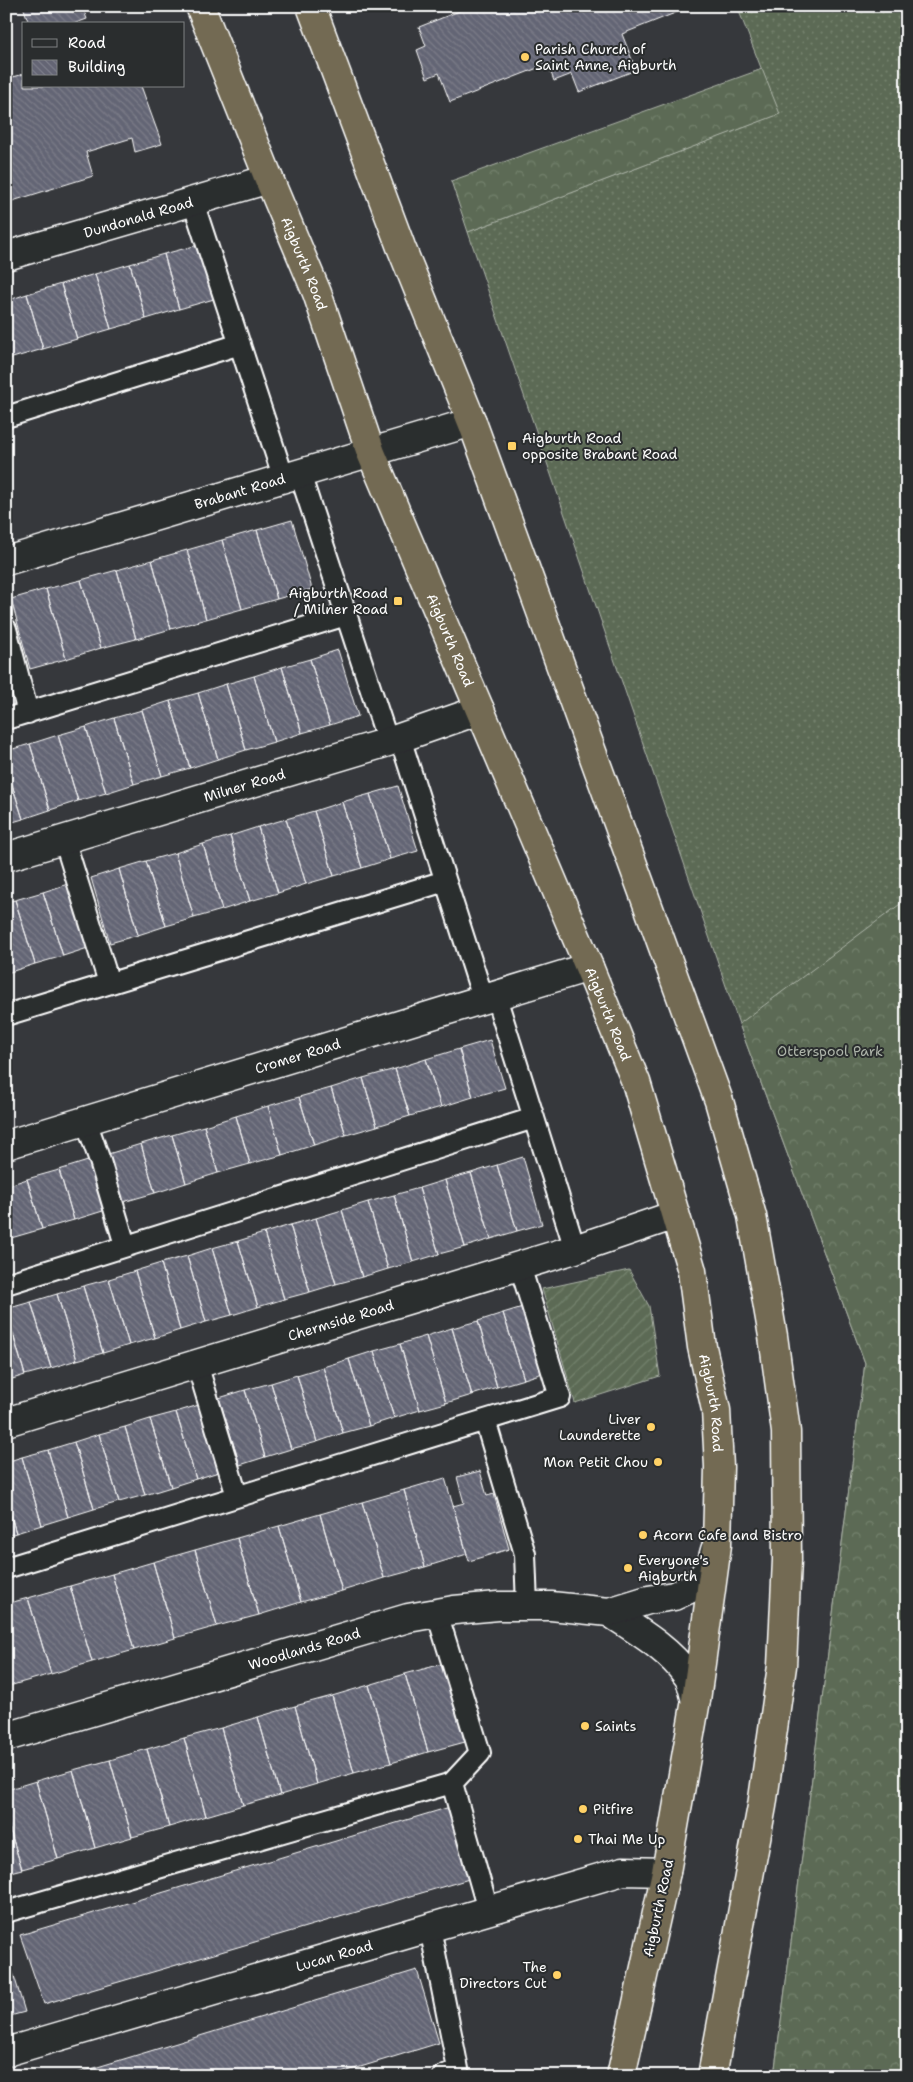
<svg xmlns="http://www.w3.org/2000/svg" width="913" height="2082" font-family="'Shantell Sans',sans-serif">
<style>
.grass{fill:url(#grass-dots);stroke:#aeb5aa}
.forest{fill:url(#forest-crowns);stroke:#aeb5aa}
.garden{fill:url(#garden-furrows);stroke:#aeb5aa}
.building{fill:url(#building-back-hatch);stroke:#fff}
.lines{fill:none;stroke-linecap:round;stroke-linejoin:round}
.service-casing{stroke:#fff;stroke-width:24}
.minor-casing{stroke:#fff;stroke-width:31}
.trunk-casing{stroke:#fff;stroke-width:31}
.service{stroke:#2a2d2e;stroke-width:20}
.minor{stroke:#2a2d2e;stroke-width:28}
.trunk{stroke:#736b52;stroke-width:28}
.poi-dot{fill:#ffd166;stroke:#2a2d2e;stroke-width:2}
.labels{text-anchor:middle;stroke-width:4;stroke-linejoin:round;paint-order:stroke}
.poi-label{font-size:14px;fill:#fff;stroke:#2a2d2e;text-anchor:start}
.street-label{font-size:14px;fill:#fff;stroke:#2a2d2e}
.park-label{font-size:14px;fill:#aeb5aa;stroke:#2a2d2e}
</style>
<defs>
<pattern id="grass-dots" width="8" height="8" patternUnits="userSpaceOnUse" patternTransform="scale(1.25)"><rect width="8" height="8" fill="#5c6b54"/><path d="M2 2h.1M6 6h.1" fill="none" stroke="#74816e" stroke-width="1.8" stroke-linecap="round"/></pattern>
<pattern id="forest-crowns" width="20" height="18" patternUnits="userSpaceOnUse" patternTransform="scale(1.25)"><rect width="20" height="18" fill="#5c6b54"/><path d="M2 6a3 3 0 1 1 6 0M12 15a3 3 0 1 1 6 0" fill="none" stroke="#74816e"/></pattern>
<pattern id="garden-furrows" width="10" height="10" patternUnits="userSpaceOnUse" patternTransform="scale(1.25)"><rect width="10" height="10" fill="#5c6b54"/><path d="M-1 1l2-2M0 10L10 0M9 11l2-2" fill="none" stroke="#74816e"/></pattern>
<pattern id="building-back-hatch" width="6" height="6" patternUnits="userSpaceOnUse" patternTransform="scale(1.25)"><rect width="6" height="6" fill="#646574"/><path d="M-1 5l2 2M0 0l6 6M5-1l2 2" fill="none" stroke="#7b7c89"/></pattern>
</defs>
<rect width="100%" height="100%" fill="#36383c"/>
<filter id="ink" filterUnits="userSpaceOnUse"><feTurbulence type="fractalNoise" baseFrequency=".02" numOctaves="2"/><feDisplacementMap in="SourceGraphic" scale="10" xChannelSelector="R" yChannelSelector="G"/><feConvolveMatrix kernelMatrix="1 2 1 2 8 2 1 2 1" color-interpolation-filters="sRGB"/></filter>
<g filter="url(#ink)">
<!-- grass -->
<path class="grass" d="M 737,6 L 907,6 L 907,2076 L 774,2076 L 865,1363 L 739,1024 L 468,232 L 779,114 Z"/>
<!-- forest -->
<path class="forest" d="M 762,69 L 780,114 L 468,232 L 451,181 Z
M 907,899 L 907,2076 L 774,2076 L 865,1363 L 739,1024 Z"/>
<!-- garden -->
<path class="garden" d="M 629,1270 L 649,1306 L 660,1376 L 575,1403 L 542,1289 Z"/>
<!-- building -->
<path class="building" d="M 23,6 L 82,6 L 87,19 L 73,24 L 29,24 Z
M 472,6 L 678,6 L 680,11 L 622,34 L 636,70 L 579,92 L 572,74 L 554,81 L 548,64 L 450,102 L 439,73 L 427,78 L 417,50 L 426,46 L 419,27 Z
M 24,74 L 24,86 L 141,86 L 162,144 L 135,152 L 132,138 L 86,152 L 93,176 L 6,203 L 6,79 Z
M 198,245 L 214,299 L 179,309 L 164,254 Z
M 164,254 L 179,309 L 146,319 L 130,264 Z
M 130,264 L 146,319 L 111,329 L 95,274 Z
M 95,274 L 111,329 L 77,339 L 61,284 Z
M 61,284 L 77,339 L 43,349 L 27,294 Z
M 27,294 L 43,349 L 9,359 L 6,351 L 6,301 Z
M 292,520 L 312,589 L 277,599 L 257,530 Z
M 257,530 L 277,599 L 242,609 L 222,540 Z
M 222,540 L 242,609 L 206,619 L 187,550 Z
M 187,550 L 206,619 L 171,629 L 152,560 Z
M 152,560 L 171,629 L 136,639 L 117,570 Z
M 117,570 L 136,639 L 101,648 L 81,580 Z
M 81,580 L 101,648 L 66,659 L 46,589 Z
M 46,589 L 66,659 L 30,669 L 11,599 Z
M 338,650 L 358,716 L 330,725 L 310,659 Z
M 310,659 L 330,725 L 302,733 L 282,667 Z
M 282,667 L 302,733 L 274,742 L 254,676 Z
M 254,676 L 274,742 L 246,750 L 226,684 Z
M 226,684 L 246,750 L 218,759 L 198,693 Z
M 198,693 L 218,759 L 190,768 L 170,701 Z
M 170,701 L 190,768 L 162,776 L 142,710 Z
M 142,710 L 162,776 L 134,784 L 114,718 Z
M 114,718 L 134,784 L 106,793 L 86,727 Z
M 86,727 L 106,793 L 78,801 L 58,735 Z
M 58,735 L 78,801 L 50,810 L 30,744 Z
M 30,744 L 50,810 L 23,819 L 6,766 L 6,751 Z
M 6,766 L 23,819 L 6,824 Z
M 398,786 L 418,851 L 390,859 L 370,794 Z
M 370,794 L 390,859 L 362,868 L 342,802 Z
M 342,802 L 362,868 L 334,876 L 314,811 Z
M 314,811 L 334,876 L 306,884 L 286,819 Z
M 286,819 L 306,884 L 278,893 L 258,827 Z
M 258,827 L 278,893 L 250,901 L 230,836 Z
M 230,836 L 250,901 L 222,910 L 203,844 Z
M 203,844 L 222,910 L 194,918 L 175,853 Z
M 175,853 L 194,918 L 166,926 L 146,861 Z
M 146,861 L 166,926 L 138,935 L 119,869 Z
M 119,869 L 138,935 L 110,943 L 91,878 Z
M 71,883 L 91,947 L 63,956 L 43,892 Z
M 43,892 L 63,956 L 35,964 L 15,900 Z
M 15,900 L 35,964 L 7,973 L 6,902 Z
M 490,1040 L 505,1088 L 473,1097 L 459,1049 Z
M 459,1049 L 473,1097 L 441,1107 L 426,1059 Z
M 426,1059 L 441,1107 L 410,1116 L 395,1069 Z
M 395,1069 L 410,1116 L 377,1126 L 363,1078 Z
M 363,1078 L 377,1126 L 346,1135 L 331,1088 Z
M 331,1088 L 346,1135 L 314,1145 L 299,1097 Z
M 299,1097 L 314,1145 L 282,1155 L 268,1106 Z
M 268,1106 L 282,1155 L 250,1164 L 236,1116 Z
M 236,1116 L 250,1164 L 218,1173 L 204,1126 Z
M 204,1126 L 218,1173 L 186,1183 L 172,1135 Z
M 172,1135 L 186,1183 L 155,1193 L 141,1144 Z
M 141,1144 L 155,1193 L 123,1202 L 108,1154 Z
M 523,1157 L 542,1224 L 517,1231 L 497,1165 Z
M 91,1160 L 106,1210 L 74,1220 L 59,1170 Z
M 497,1165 L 517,1231 L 491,1239 L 471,1173 Z
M 59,1170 L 74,1220 L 42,1229 L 27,1179 Z
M 471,1173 L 491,1239 L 465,1247 L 445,1180 Z
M 27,1179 L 42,1229 L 11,1238 L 6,1224 L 6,1186 Z
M 445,1180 L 465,1247 L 439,1254 L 419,1188 Z
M 419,1188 L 439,1254 L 413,1262 L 394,1195 Z
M 394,1195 L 413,1262 L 388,1269 L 368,1202 Z
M 368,1202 L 388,1269 L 362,1277 L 342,1210 Z
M 342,1210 L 362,1277 L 336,1284 L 316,1218 Z
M 316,1218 L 336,1284 L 310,1292 L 290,1225 Z
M 6,1224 L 11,1238 L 6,1240 Z
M 290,1225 L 310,1292 L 284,1299 L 264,1233 Z
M 264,1233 L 284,1299 L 258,1307 L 238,1241 Z
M 238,1241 L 258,1307 L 232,1315 L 212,1248 Z
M 212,1248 L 232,1315 L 206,1322 L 187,1256 Z
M 187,1256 L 206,1322 L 180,1330 L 161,1263 Z
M 161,1263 L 180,1330 L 155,1338 L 135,1271 Z
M 135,1271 L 155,1338 L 129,1345 L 109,1279 Z
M 109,1279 L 129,1345 L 103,1353 L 83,1286 Z
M 83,1286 L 103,1353 L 77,1360 L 57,1294 Z
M 57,1294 L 77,1360 L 51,1368 L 31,1302 Z
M 31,1302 L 51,1368 L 25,1375 L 6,1309 Z
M 529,1305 L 549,1371 L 524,1379 L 503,1313 Z
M 6,1312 L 25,1375 L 6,1381 Z
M 503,1313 L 524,1379 L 497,1387 L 478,1321 Z
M 478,1321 L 497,1387 L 472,1395 L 452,1328 Z
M 452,1328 L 472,1395 L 446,1403 L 426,1336 Z
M 426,1336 L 446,1403 L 420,1410 L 400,1344 Z
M 400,1344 L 420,1410 L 394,1418 L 374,1351 Z
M 374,1351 L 394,1418 L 369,1426 L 349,1359 Z
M 349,1359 L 369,1426 L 343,1433 L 323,1367 Z
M 323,1367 L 343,1433 L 317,1442 L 297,1375 Z
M 297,1375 L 317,1442 L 291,1449 L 271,1383 Z
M 271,1383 L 291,1449 L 265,1457 L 245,1390 Z
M 245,1390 L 265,1457 L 240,1465 L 219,1398 Z
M 202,1404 L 222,1471 L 196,1479 L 176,1412 Z
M 176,1412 L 196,1479 L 171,1487 L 150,1419 Z
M 150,1419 L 171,1487 L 145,1495 L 125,1427 Z
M 125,1427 L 145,1495 L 119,1502 L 99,1434 Z
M 99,1434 L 119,1502 L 94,1509 L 74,1442 Z
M 74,1442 L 94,1509 L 68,1517 L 48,1450 Z
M 48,1450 L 68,1517 L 42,1525 L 22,1457 Z
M 22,1457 L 42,1525 L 16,1533 L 6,1499 L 6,1462 Z
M 480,1471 L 487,1496 L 494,1494 L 509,1549 L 469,1561 L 453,1506 L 464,1503 L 457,1477 Z
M 445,1478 L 467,1554 L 425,1567 L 404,1490 Z
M 404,1490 L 425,1567 L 384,1578 L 362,1502 Z
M 6,1499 L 16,1533 L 6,1536 Z
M 362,1502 L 384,1578 L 342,1591 L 320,1514 Z
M 320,1514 L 342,1591 L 301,1602 L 279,1526 Z
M 279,1526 L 301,1602 L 259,1615 L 237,1538 Z
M 237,1538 L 259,1615 L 217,1626 L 195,1550 Z
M 195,1550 L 217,1626 L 175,1638 L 153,1562 Z
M 153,1562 L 175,1638 L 134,1650 L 112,1574 Z
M 112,1574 L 134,1650 L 92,1662 L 70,1586 Z
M 70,1586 L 92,1662 L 51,1674 L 28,1598 Z
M 28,1598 L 51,1674 L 9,1686 L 6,1677 L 6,1604 Z
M 442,1664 L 465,1742 L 428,1752 L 405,1674 Z
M 405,1674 L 428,1752 L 391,1763 L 369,1685 Z
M 369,1685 L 391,1763 L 354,1773 L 332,1696 Z
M 332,1696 L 354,1773 L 317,1784 L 295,1706 Z
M 295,1706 L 317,1784 L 280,1795 L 258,1717 Z
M 258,1717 L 280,1795 L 243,1805 L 221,1728 Z
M 221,1728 L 243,1805 L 206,1816 L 184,1738 Z
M 184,1738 L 206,1816 L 169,1827 L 147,1749 Z
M 147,1749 L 169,1827 L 132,1837 L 110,1760 Z
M 110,1760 L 132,1837 L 95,1848 L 73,1770 Z
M 73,1770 L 95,1848 L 58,1859 L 36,1781 Z
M 36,1781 L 58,1859 L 22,1869 L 6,1817 L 6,1790 Z
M 450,1807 L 469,1879 L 44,2004 L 20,1935 Z
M 6,1817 L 22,1869 L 6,1873 Z
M 6,1949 L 25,2012 L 6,2017 Z
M 417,1970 L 439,2043 L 331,2076 L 68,2076 Z"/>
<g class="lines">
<!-- service casing -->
<g class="service-casing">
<path id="service" d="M 193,202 L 284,479
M 6,417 L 240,344
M 300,474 L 388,742
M 6,629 L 28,713
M 6,719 L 346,615
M 400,738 L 483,998
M 64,839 L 109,983
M 495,994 L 575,1249
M 6,1015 L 445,881
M 86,1121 L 100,1161 L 125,1245
M 6,1284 L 534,1118
M 197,1364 L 237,1496
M 485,1420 L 525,1554 L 527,1606
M 6,1568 L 560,1397 L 520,1266
M 452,1783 L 488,1910
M 6,1912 L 452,1783 L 480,1753 L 437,1613
M 430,1928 L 458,2069 L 443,2076"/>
</g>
<!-- minor casing -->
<g class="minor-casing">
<g id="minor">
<path id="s1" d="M 6,256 L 269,179"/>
<path id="s2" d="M 6,561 L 472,422"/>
<path id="s3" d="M 6,857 L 388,742 L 480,710"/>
<path id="s4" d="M 6,1145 L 589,967"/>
<path id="s5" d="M 6,1422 L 575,1249 L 675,1215"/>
<path d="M 609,1612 C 636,1630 668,1648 687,1675 C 692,1681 693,1692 696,1700"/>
<path id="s6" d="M 6,1737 L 408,1618 L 454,1610 L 498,1606 L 551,1606 L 609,1612 L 648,1600 L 674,1596 L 689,1589 L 701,1579 L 711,1565 L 715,1550"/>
<path id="s7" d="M 6,2052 L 623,1871 L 666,1872"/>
</g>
</g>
<!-- trunk casing -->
<g class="trunk-casing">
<g id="trunk">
<path id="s8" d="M 200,6 L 269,179 L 317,293 L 371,453 L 589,967 L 636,1082 L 692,1271 L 702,1347 L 716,1410 L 719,1467 L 717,1545 L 696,1700 L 666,1872 L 621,2076"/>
<path d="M 311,6 L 401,247 L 472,422 L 719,1101 L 752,1216 L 773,1336 L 786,1432 L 787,1560 L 782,1666 L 762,1806 L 712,2076"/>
</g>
</g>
<!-- service -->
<use href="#service" class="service"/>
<!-- minor -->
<use href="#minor" class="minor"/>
<!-- trunk -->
<use href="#trunk" class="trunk"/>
</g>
</g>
<!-- markers -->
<g class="poi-dot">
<circle cx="525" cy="57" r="5"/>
<rect x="507" y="441" width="10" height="10" rx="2.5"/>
<rect x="393" y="596" width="10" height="10" rx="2.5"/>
<circle cx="651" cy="1427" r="5"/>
<circle cx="658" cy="1462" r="5"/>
<circle cx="643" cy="1535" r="5"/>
<circle cx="628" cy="1568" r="5"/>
<circle cx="585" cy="1726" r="5"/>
<circle cx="583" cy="1809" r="5"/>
<circle cx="578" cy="1839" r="5"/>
<circle cx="557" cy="1975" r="5"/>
</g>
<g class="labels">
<!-- poi labels -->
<g class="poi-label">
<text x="535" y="54">Parish Church of<tspan x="535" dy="16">Saint Anne, Aigburth</tspan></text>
<text x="522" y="443">Aigburth Road<tspan x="522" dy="16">opposite Brabant Road</tspan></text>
<text x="388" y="598" text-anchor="end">Aigburth Road<tspan x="388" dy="16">/ Milner Road</tspan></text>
<text x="641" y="1424" text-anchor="end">Liver<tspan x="641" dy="16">Launderette</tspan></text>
<text x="648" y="1467" text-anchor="end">Mon Petit Chou</text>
<text x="653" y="1540">Acorn Cafe and Bistro</text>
<text x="638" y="1565">Everyone's<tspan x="638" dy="16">Aigburth</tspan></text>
<text x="595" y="1731">Saints</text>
<text x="593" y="1814">Pitfire</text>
<text x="588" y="1844">Thai Me Up</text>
<text x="547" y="1972" text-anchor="end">The<tspan x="547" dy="16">Directors Cut</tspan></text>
</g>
<!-- street labels -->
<g class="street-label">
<text dy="5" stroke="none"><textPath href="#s1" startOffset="138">Dundonald Road</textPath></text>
<text dy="5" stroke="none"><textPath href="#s8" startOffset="278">Aigburth Road</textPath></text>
<text dy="5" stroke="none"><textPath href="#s2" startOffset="244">Brabant Road</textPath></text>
<text dy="5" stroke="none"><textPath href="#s8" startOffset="682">Aigburth Road</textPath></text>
<text dy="5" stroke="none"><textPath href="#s3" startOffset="249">Milner Road</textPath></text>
<text dy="5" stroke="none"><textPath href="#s8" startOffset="1088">Aigburth Road</textPath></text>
<text dy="5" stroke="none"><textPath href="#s4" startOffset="305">Cromer Road</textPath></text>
<text dy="5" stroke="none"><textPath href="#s5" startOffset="350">Chermside Road</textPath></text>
<text dy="5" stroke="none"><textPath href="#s8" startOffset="1492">Aigburth Road</textPath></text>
<text dy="5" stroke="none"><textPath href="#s6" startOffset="311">Woodlands Road</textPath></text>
<text transform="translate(658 1908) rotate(-78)" y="5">Aigburth Road</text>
<text dy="5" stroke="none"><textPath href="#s7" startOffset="342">Lucan Road</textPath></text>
</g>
<!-- park labels -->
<g class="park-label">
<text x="830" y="1056">Otterspool Park</text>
</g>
</g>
<!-- margin -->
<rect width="913" height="2082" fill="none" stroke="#2a2d2e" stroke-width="25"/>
<rect x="12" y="12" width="888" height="2057" fill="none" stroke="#fff" stroke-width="2" filter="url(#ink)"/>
<!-- legend -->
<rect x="22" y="22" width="162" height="65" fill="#2a2d2e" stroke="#7f8182"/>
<rect x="32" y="39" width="25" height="8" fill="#2a2d2e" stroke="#7f8182"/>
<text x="68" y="48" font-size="15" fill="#ffffff">Road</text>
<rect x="32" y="60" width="25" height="15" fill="url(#building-back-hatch)" stroke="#7f8182"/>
<text x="68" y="72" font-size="15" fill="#ffffff">Building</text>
</svg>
